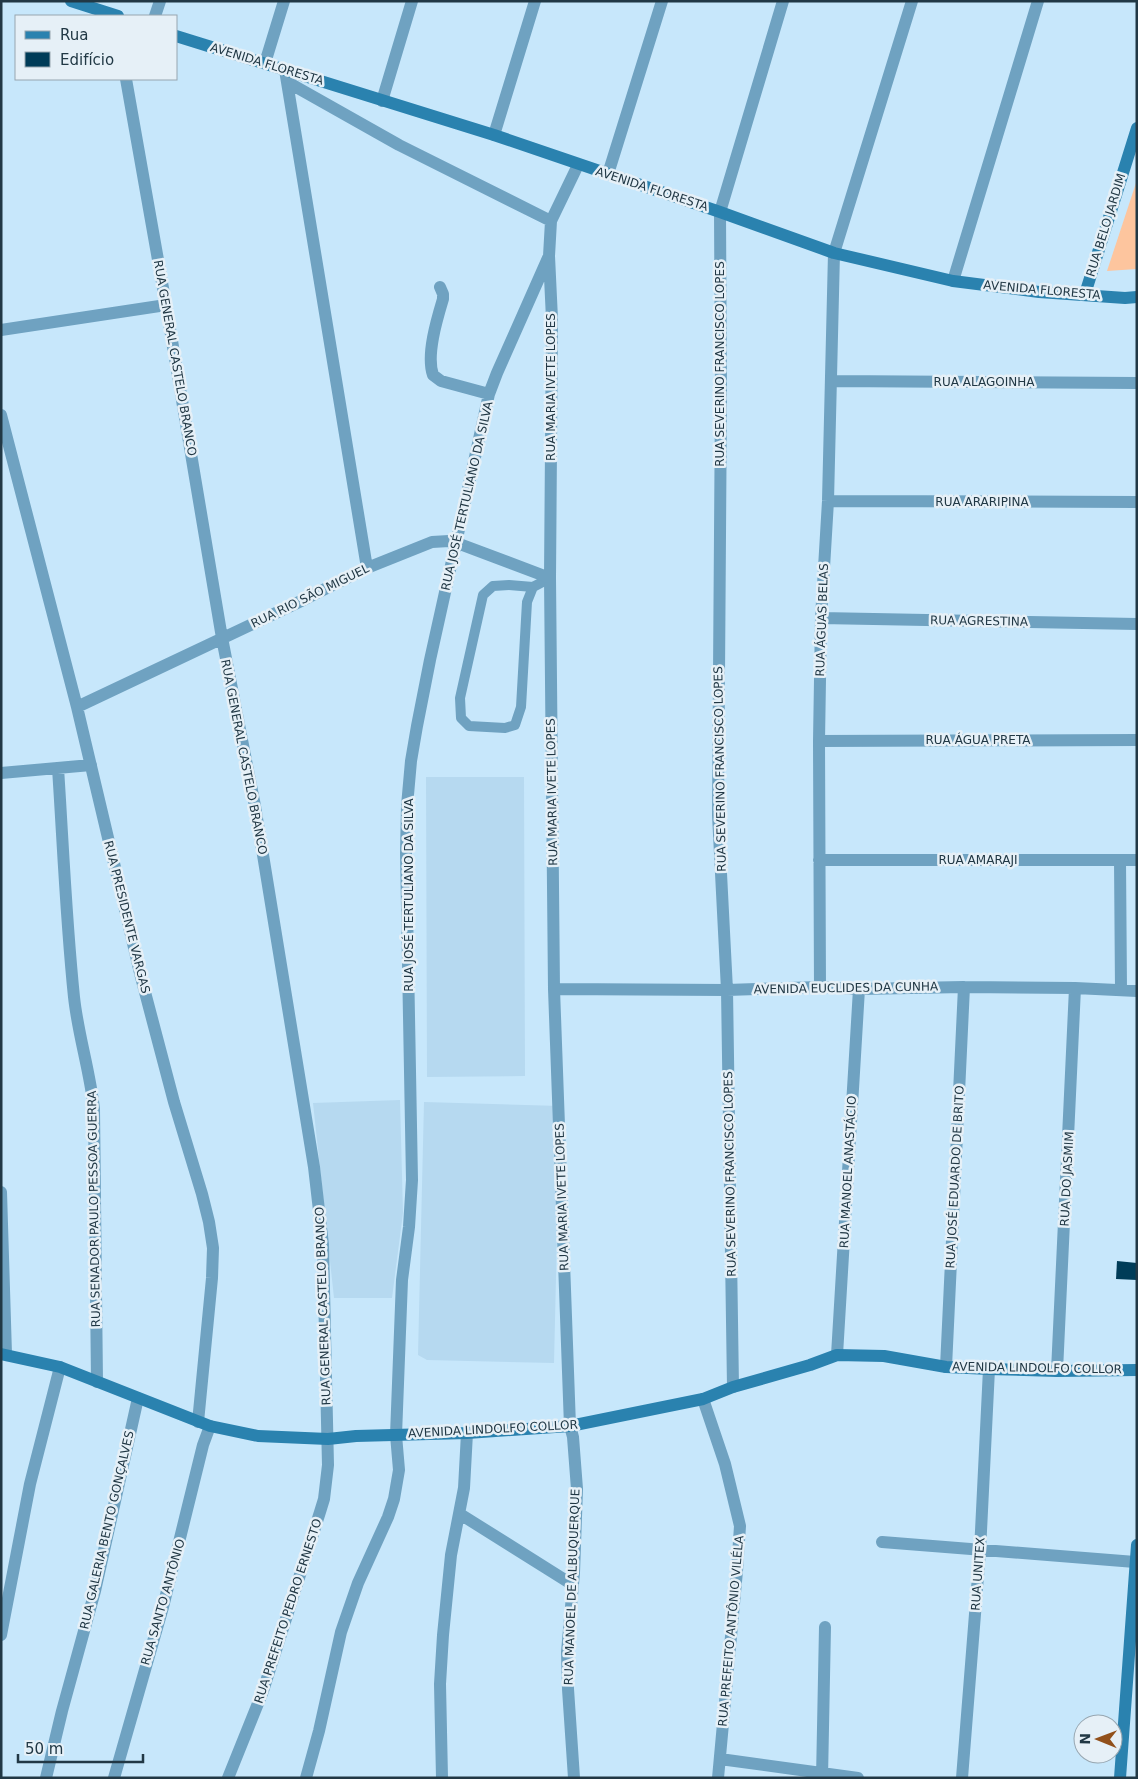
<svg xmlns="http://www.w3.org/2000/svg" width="1138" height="1779" font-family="'DejaVu Sans',sans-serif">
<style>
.built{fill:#b6d9f0}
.green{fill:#fdc59e}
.building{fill:#003c58}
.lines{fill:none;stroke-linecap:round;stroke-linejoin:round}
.lane{stroke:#6fa2c1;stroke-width:10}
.street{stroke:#6fa2c1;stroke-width:12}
.secondary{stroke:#2a82af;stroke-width:12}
.labels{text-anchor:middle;stroke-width:5;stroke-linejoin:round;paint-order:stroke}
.street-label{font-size:12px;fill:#213845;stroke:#e6f0f7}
</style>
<rect width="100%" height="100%" fill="#c7e7fb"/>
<!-- built -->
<path class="built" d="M 426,777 L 524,777 L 525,1076 L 427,1077 Z
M 400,1100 L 403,1213 L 392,1298 L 334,1298 L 313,1103 Z
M 424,1102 L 560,1106 L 554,1363 L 427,1360 L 418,1355 Z"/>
<!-- green -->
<path class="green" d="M 1137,180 L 1137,269 L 1107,271 Z"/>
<!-- building -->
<path class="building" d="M 1117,1261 L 1137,1263 L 1137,1280 L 1116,1279 Z"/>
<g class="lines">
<!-- lane -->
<path class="lane" d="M 533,587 L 527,602 L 521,707 L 515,725 L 505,728 L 469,726 L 461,718 L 460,698 L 483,595 L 493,586 L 509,585 L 533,587 L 550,578"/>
<!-- street -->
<path class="street" d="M 155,16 L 160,1
M 265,63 L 284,1
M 285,70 L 367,568
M 126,79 L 166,305 L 222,638 L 255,806 L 314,1167 L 323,1245 L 328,1465 L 324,1499 L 320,1512 L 263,1691 L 228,1778
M 289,83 L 399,145 L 551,221
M 382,101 L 412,1
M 494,135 L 535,1
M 608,174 L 662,1
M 953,281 L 1038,1
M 440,287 L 443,294 L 443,299 C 437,319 426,355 433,375 L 441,381 L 489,394
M 1,330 L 166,305
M 832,381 L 1137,383
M 1,415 L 77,707 L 141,977 L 174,1102 L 202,1194 L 209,1222 L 213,1248 L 212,1278 L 198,1422
M 828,501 L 1137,502
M 821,618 L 1137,624
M 77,707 L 299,602 L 367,568 L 432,542 L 449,541 L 457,543 L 550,578
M 819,741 L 1137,740
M 58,768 C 63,844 66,920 74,997 C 78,1035 90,1071 94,1109 L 97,1382
M 1,773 L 91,765
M 819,860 L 1137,860
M 1120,860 L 1121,990
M 820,987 L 819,741 L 821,618 L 828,501 L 834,253 L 912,1
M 554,989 L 727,990 L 820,987 L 859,989 L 964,987 L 1075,988 L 1137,991
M 1,1192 L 6,1354
M 837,1355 L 859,989
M 946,1367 L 964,987
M 1057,1371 L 1075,988
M 733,1387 L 727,990 L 718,815 L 721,394 L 720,212 L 783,1
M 703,1399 L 725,1464 L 740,1526 L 737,1571 L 718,1778
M 460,1514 L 573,1585
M 882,1542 L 1135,1562
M 1,1635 L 30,1484 L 60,1367
M 720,1759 L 858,1778
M 46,1778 L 62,1711 L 95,1591 L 138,1398
M 114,1778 L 163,1607 L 203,1445 L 210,1426
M 306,1778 L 319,1731 L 341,1632 L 358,1583 L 388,1517 L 394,1499 L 399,1470 L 396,1435 L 402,1280 L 409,1227 L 412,1180 L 406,853 L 407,806 L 411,761 L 417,726 L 430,660 L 489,394 L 497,373 L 548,258
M 442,1778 L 440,1684 L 443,1635 L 451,1555 L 464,1488 L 467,1433
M 574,1778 L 568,1689 L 567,1652 L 574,1573 L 577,1489 L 573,1437 L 570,1426 L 554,989 L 550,578 L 552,319 L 549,256 L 551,221 L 578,165
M 822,1778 L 825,1627
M 962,1778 L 980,1551 L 989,1369"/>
<!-- secondary -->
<path class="secondary" d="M 71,1 L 118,16
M 176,36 L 494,135 L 720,212 L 834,253 L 953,281 L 1039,292 L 1125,298 L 1137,297
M 1085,294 L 1137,128
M 1,1354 L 60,1367 L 210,1426 L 258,1436 L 328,1439 L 356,1436 L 467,1433 L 570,1426 L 703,1399 L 733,1387 L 810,1365 L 837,1355 L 884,1356 L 946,1367 L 989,1369 L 1057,1371 L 1137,1370
M 1120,1778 L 1137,1545"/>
</g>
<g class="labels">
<!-- street labels -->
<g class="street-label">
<text transform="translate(267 64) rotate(17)" y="4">AVENIDA FLORESTA</text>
<text transform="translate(652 189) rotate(18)" y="4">AVENIDA FLORESTA</text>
<text transform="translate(1106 225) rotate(-73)" y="4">RUA BELO JARDIM</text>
<text transform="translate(1042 290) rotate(5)" y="4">AVENIDA FLORESTA</text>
<text transform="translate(175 358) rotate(80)" y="4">RUA GENERAL CASTELO BRANCO</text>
<text transform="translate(720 364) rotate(-90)" y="4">RUA SEVERINO FRANCISCO LOPES</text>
<text x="984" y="386">RUA ALAGOINHA</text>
<text transform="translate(551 387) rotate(-90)" y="4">RUA MARIA IVETE LOPES</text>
<text transform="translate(467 496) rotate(-77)" y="4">RUA JOSÉ TERTULIANO DA SILVA</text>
<text x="982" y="506">RUA ARARIPINA</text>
<text transform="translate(310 596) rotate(-26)" y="4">RUA RIO SÃO MIGUEL</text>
<text transform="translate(822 620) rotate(-88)" y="4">RUA ÁGUAS BELAS</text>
<text transform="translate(979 621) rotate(1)" y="4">RUA AGRESTINA</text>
<text x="978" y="744">RUA ÁGUA PRETA</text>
<text transform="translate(244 757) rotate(79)" y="4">RUA GENERAL CASTELO BRANCO</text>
<text transform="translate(720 769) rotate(-91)" y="4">RUA SEVERINO FRANCISCO LOPES</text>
<text transform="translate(552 792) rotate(-91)" y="4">RUA MARIA IVETE LOPES</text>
<text x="978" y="864">RUA AMARAJI</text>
<text transform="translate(409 895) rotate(-90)" y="4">RUA JOSÉ TERTULIANO DA SILVA</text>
<text transform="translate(127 917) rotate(76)" y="4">RUA PRESIDENTE VARGAS</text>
<text transform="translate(846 988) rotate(-1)" y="4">AVENIDA EUCLIDES DA CUNHA</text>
<text transform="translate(848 1172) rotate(-87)" y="4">RUA MANOEL ANASTÁCIO</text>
<text transform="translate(730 1174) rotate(-91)" y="4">RUA SEVERINO FRANCISCO LOPES</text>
<text transform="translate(955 1177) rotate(-87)" y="4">RUA JOSÉ EDUARDO DE BRITO</text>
<text transform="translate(1067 1179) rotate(-87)" y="4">RUA DO JASMIM</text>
<text transform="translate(562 1197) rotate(-92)" y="4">RUA MARIA IVETE LOPES</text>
<text transform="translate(94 1209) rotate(-91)" y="4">RUA SENADOR PAULO PESSOA GUERRA</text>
<text transform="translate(323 1306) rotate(-92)" y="4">RUA GENERAL CASTELO BRANCO</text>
<text transform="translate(1037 1368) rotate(1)" y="4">AVENIDA LINDOLFO COLLOR</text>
<text transform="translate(493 1429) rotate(-3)" y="4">AVENIDA LINDOLFO COLLOR</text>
<text transform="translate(107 1530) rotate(-77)" y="4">RUA GALERIA BENTO GONÇALVES</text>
<text transform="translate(978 1574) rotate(-86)" y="4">RUA UNITEX</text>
<text transform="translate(572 1587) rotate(-88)" y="4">RUA MANOEL DE ALBUQUERQUE</text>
<text transform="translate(163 1602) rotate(-74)" y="4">RUA SANTO ANTÔNIO</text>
<text transform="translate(288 1611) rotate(-72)" y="4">RUA PREFEITO PEDRO ERNESTO</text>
<text transform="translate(731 1631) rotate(-85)" y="4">RUA PREFEITO ANTÔNIO VILÉLA</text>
</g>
</g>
<!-- border -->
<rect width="1138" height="1779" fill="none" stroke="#213845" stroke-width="5"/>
<!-- legend -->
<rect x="15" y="15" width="162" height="65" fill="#e6f0f7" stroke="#97a6b0"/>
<rect x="25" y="31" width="25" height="8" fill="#2a82af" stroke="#97a6b0"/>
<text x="60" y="40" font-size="15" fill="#213845">Rua</text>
<rect x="25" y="52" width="25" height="15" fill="#003c58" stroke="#97a6b0"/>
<text x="60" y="65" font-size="15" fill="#213845">Edifício</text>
<!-- north arrow -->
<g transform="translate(1098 1739) rotate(271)"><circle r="24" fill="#e6f0f7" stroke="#97a6b0"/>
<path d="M0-4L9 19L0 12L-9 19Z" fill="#91501b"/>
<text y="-8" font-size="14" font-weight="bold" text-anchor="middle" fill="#213845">N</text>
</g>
<!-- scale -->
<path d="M18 1754v8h125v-8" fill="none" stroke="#213845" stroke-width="2.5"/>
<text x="25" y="1754" font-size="15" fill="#213845" stroke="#e6f0f7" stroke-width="4" paint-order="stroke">50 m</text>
</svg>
